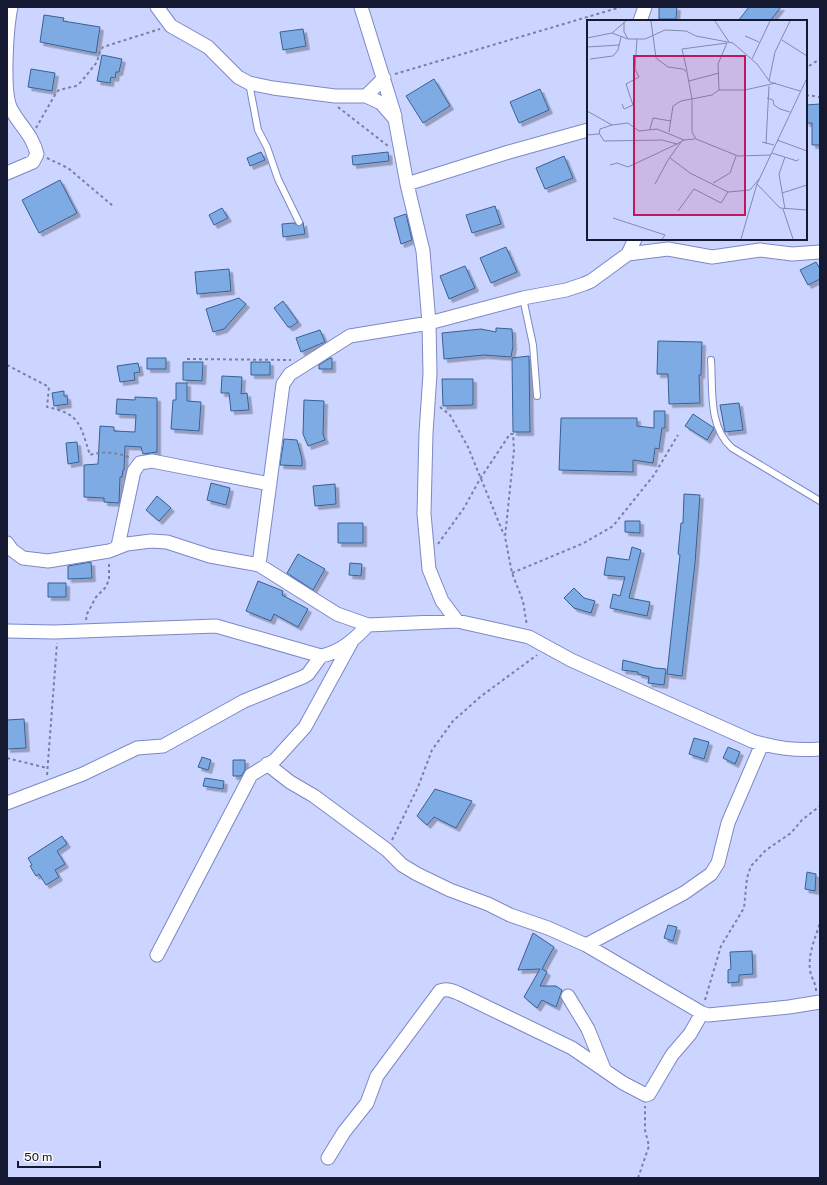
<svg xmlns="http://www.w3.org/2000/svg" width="827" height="1185" font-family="'Public Sans',sans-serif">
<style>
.building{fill:#7fabe5;stroke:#376094;filter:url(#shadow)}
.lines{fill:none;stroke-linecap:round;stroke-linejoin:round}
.service-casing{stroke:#7c88c7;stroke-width:8}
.minor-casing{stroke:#7c88c7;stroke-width:15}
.path{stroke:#7980a2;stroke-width:2;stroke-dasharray:3 3;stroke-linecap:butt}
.service{stroke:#fff;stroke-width:6}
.minor{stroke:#fff;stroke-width:13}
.inset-road{fill:none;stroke:#838aad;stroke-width:1}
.view{fill:#c2185b;fill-opacity:0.15;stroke:#c2185b;stroke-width:2}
.inset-edge{fill:none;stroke:#151932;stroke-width:2}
</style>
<defs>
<filter id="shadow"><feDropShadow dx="3.5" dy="3.5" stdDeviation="0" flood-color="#0004"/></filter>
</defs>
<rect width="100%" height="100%" fill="#ccd5ff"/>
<!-- building -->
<path class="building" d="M 659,7 L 677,7 L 676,19 L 659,19 Z
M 749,7 L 781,7 L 770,21 L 738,21 Z
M 44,15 L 64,18 L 63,21 L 100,27 L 96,53 L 40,42 Z
M 303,29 L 306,46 L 283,50 L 280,32 Z
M 102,55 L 122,59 L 119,72 L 116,72 L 115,78 L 111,77 L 110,83 L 97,81 Z
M 31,69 L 55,73 L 52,91 L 28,87 Z
M 434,79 L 450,106 L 423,123 L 406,96 Z
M 540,89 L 549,110 L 519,123 L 510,102 Z
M 820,104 L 820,145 L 812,145 L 812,123 L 806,123 L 806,105 Z
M 261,152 L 265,160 L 250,166 L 247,158 Z
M 388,152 L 389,161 L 353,165 L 352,156 Z
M 564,156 L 573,178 L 545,189 L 536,168 Z
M 60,180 L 77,213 L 39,233 L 22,200 Z
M 495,206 L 501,224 L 472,233 L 466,215 Z
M 222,208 L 228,218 L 214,225 L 209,215 Z
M 406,214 L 412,240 L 401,244 L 394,218 Z
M 303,222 L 305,234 L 283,237 L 282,224 L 294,223 L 299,226 Z
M 506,247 L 517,272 L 491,283 L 480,258 Z
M 816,262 L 820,269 L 820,279 L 808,285 L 800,270 Z
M 465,266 L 475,288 L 449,299 L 440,276 Z
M 229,269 L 231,291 L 197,294 L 195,272 Z
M 239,298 L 246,304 L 224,329 L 213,332 L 206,309 Z
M 283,301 L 298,322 L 291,327 L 288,327 L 274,308 Z
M 496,328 L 512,329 L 513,346 L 511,357 L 484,355 L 444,359 L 442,333 L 481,329 L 496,332 Z
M 320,330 L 325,342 L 301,352 L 296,338 Z
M 658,341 L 702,342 L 701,375 L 699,375 L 700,403 L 669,404 L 668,374 L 657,374 Z
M 529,356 L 530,432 L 513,432 L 512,358 Z
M 147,358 L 166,358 L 166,369 L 147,369 Z
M 330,358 L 332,358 L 332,369 L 319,369 L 319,365 Z
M 183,362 L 203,362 L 202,381 L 183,380 Z
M 251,362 L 270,362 L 270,375 L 251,375 Z
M 138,363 L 140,372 L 134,373 L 135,380 L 120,382 L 117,366 Z
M 222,376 L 242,377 L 241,394 L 247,393 L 249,410 L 231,411 L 229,393 L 221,393 Z
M 442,379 L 473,379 L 473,405 L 443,406 Z
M 176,383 L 187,383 L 187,401 L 201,402 L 199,431 L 171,429 L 173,400 L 176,400 Z
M 64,391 L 64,396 L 67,396 L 68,404 L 54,406 L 52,393 Z
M 135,397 L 157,398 L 157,452 L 143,454 L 141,447 L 125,446 L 124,470 L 123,470 L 122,477 L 120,477 L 119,503 L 104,502 L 104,498 L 84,497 L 84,465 L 98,464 L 100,426 L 114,427 L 114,431 L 135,432 L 136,415 L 116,414 L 117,399 L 135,400 Z
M 304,400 L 324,401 L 323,434 L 325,440 L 308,446 L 303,434 Z
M 739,403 L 743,430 L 725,432 L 720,405 Z
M 654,411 L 665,411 L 665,428 L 662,428 L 659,449 L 655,448 L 653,463 L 633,460 L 633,472 L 559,470 L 561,418 L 637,418 L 637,426 L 654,428 Z
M 693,414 L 714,428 L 707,440 L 685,426 Z
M 284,439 L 297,440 L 302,459 L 302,466 L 280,465 Z
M 77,442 L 79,462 L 68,464 L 66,443 Z
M 211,483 L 230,488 L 226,505 L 207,500 Z
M 335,484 L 336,504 L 315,506 L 313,486 Z
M 684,494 L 700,495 L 695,563 L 682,676 L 667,674 L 680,555 L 678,554 L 681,523 L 683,523 Z
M 157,496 L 171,508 L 159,521 L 146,510 Z
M 625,521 L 640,521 L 640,533 L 625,532 Z
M 338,523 L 363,523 L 363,543 L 338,543 Z
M 632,547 L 641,550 L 629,598 L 650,602 L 647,616 L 610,608 L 613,594 L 620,596 L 625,577 L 604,575 L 607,557 L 629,560 Z
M 298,554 L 325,569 L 313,590 L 287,573 Z
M 91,562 L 92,578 L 68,579 L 68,566 Z
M 350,563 L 362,564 L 361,576 L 349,575 Z
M 258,581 L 283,591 L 282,595 L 308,609 L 298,627 L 274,614 L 271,621 L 246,611 Z
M 48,583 L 66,583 L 66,597 L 48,597 Z
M 574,588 L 584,598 L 595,601 L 591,613 L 574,608 L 564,598 Z
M 623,660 L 655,668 L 666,669 L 664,685 L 648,683 L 649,677 L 638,674 L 638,672 L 622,670 Z
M 24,719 L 26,748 L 7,749 L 7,720 Z
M 694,738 L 709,742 L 704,759 L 689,754 Z
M 728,747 L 740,752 L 735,764 L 723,758 Z
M 202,757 L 211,760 L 208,770 L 198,767 Z
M 233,760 L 245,760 L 245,770 L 241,776 L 233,776 Z
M 205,778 L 224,781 L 223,789 L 203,786 Z
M 435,789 L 472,801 L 456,828 L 434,817 L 427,825 L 417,816 Z
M 62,836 L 67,844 L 57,851 L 65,864 L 55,870 L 59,877 L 46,885 L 39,874 L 36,876 L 30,866 L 32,865 L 28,858 Z
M 807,872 L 816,874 L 815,891 L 805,889 Z
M 668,925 L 677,927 L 673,941 L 664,938 Z
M 533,933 L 554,947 L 542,969 L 547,972 L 540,986 L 556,986 L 562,990 L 556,1007 L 542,1000 L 537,1008 L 524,997 L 540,969 L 518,970 Z
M 752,951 L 753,974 L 739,975 L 739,982 L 728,983 L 728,970 L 731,969 L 730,952 Z"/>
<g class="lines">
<!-- service casing -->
<g class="service-casing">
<path id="service" d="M 249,83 L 258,130 L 267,147 L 278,179 L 299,222
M 523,298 L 533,345 L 537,396
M 711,360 C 713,389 708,427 732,448 L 820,501"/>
</g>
<!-- minor casing -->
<g class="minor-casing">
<path id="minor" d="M 157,7 L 171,26 L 208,47 L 238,77 L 249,83 L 273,88 L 335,96 L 366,96 L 381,103 L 395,119 L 407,184 L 423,251 L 429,323 L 430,374 L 426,433 L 424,514 L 429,569 L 442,601 L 457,621 L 529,637 L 571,660 L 752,741 C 776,748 795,751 820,749
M 361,7 L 395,116
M 640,21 L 645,7
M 366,96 L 384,78
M 7,173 L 33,162 L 37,154 C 32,134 20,126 11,109 C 2,92 7,26 11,7
M 407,184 L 509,152 L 588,130
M 628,254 L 668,249 L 712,257 L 760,250 L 792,254 L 820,252
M 7,543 L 12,550 L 23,558 L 48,561 L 109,551 L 127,544 L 151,541 L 167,542 L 210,556 L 259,565 L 337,614 L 368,625 L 457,621
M 118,546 L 134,471 L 140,463 L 152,461 L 270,484
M 259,565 L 283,384 L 290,374 L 350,336 L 429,323 L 523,298 L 566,290 L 584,284 L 591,281 L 628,254 L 635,239
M 7,631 L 55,632 L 216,626 L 321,656 C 341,652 354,640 368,625
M 267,764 L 290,782 L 314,796 L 387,850 L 402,865 L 417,874 L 450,890 L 488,904 L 510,915 L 548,928 L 586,945 L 702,1013 L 708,1015 L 789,1007 L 820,1002
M 7,803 L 83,774 L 137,748 L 163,746 L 244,701 L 303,677 L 308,674 L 321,656
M 586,945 L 684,893 L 711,874 L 718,863 L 728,823 L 762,744
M 157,955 L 251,775 L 275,760 L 305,727 L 351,643
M 568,996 L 588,1029 L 604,1069
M 328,1158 L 344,1132 L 367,1103 L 377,1076 L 440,991 C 447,988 453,991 460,994 L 572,1048 L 623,1083 L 646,1095 L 649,1094 L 672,1055 L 690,1034 L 702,1013"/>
</g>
<!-- path -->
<path class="path" d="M 809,66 L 820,59
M 395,74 L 621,7
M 806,95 L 820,97
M 338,107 L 388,146
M 36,128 L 56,93 L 59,90 L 76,86 L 81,82 L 97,62 L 100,51 L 103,47 L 160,29
M 47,158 L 68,168 L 113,206
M 187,359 L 291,360
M 7,365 L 49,387 L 47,407 C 81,414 80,425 90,455 C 103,451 118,452 130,458
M 440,407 L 450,415 L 468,447 L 504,535
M 438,544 L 464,508 L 480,479 L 510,434 L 513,434 L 514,450 L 505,537 L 512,573 L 523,601 L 527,626
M 512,573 L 584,543 L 613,526 L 654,475 L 678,435
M 86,620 L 87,614 L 96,597 L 105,588 L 109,580 L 109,561
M 7,758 L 47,768
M 47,775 L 57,643
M 392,840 L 418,787 L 432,750 L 453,721 L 480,697 L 537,655
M 816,991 C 816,983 811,978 810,970 C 808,953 815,939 820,923
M 705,1000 L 721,946 L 744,908 L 747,878 L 751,866 L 766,850 L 791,833 L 802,820 L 820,806
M 638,1178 L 649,1146 L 645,1130 L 645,1106"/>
<!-- service -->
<use href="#service" class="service"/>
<!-- minor -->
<use href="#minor" class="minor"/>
</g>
<!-- overview -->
<g transform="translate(587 20)">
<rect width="220" height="220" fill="#ccd5ff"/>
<path class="inset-road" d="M 64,1 L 69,38 L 81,47 L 96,49 L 100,52 L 105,79 L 105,112 L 109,119 L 151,136 L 184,135M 128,1 L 142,22M 37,2 L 37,12 L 41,19M 25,13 L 39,1M 158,16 L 172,22M 0,18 L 25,13 L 41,19 L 58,19 L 78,10 L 99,11 L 109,16 L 146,23 L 170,44 L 183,62 L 213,71M 195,20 L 220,36M 0,27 L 32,25M 3,39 L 26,36 L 31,30 L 34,17M 165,39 L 183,1M 100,51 L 95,29 L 140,23M 102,61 L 132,53M 182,61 L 188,32 L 203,1M 132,70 L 158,70 L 189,63M 180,78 L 186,80 L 187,85 L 193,89 L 203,92M 35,84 L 37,89 L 46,85 L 39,64 L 52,57 L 48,49 L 50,19M 0,91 L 25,105M 63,109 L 66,98 L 84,101M 82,112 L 86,86 L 94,81 L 125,75 L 132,70 L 131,44 L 140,23M 12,113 L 17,121 L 75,120 L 90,124 L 97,120M 0,115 L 12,114 L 13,109 L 25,105 L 41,103 L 52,111 L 70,109 L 97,120 L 108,119M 190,120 L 220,131M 175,122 L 187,125M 179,124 L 182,66M 185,133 L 210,141 L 212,139M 198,137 L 192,154 L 198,189M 83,138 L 103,153 L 141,172 L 163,170 L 172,159M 23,145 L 30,143 L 41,147 L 90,124M 126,163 L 143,153 L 149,136M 68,164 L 81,140 L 94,122M 170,164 L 193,188 L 220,190M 195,173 L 220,165M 196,189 L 206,219M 91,191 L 107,169 L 134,183 L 141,172M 26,198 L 78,215 L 75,219M 154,219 L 170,164 L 220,58"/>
<path class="view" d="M 47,36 L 158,36 L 158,195 L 47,195 Z"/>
<rect width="220" height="220" class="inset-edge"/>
</g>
<!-- border -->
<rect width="827" height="1185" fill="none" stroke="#151932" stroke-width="16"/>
<!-- scale -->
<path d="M18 1161v6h82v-6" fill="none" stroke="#151932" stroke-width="2"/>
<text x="24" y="1161" font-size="12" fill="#151932" stroke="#f9f9f9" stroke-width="3" paint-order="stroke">50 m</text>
</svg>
